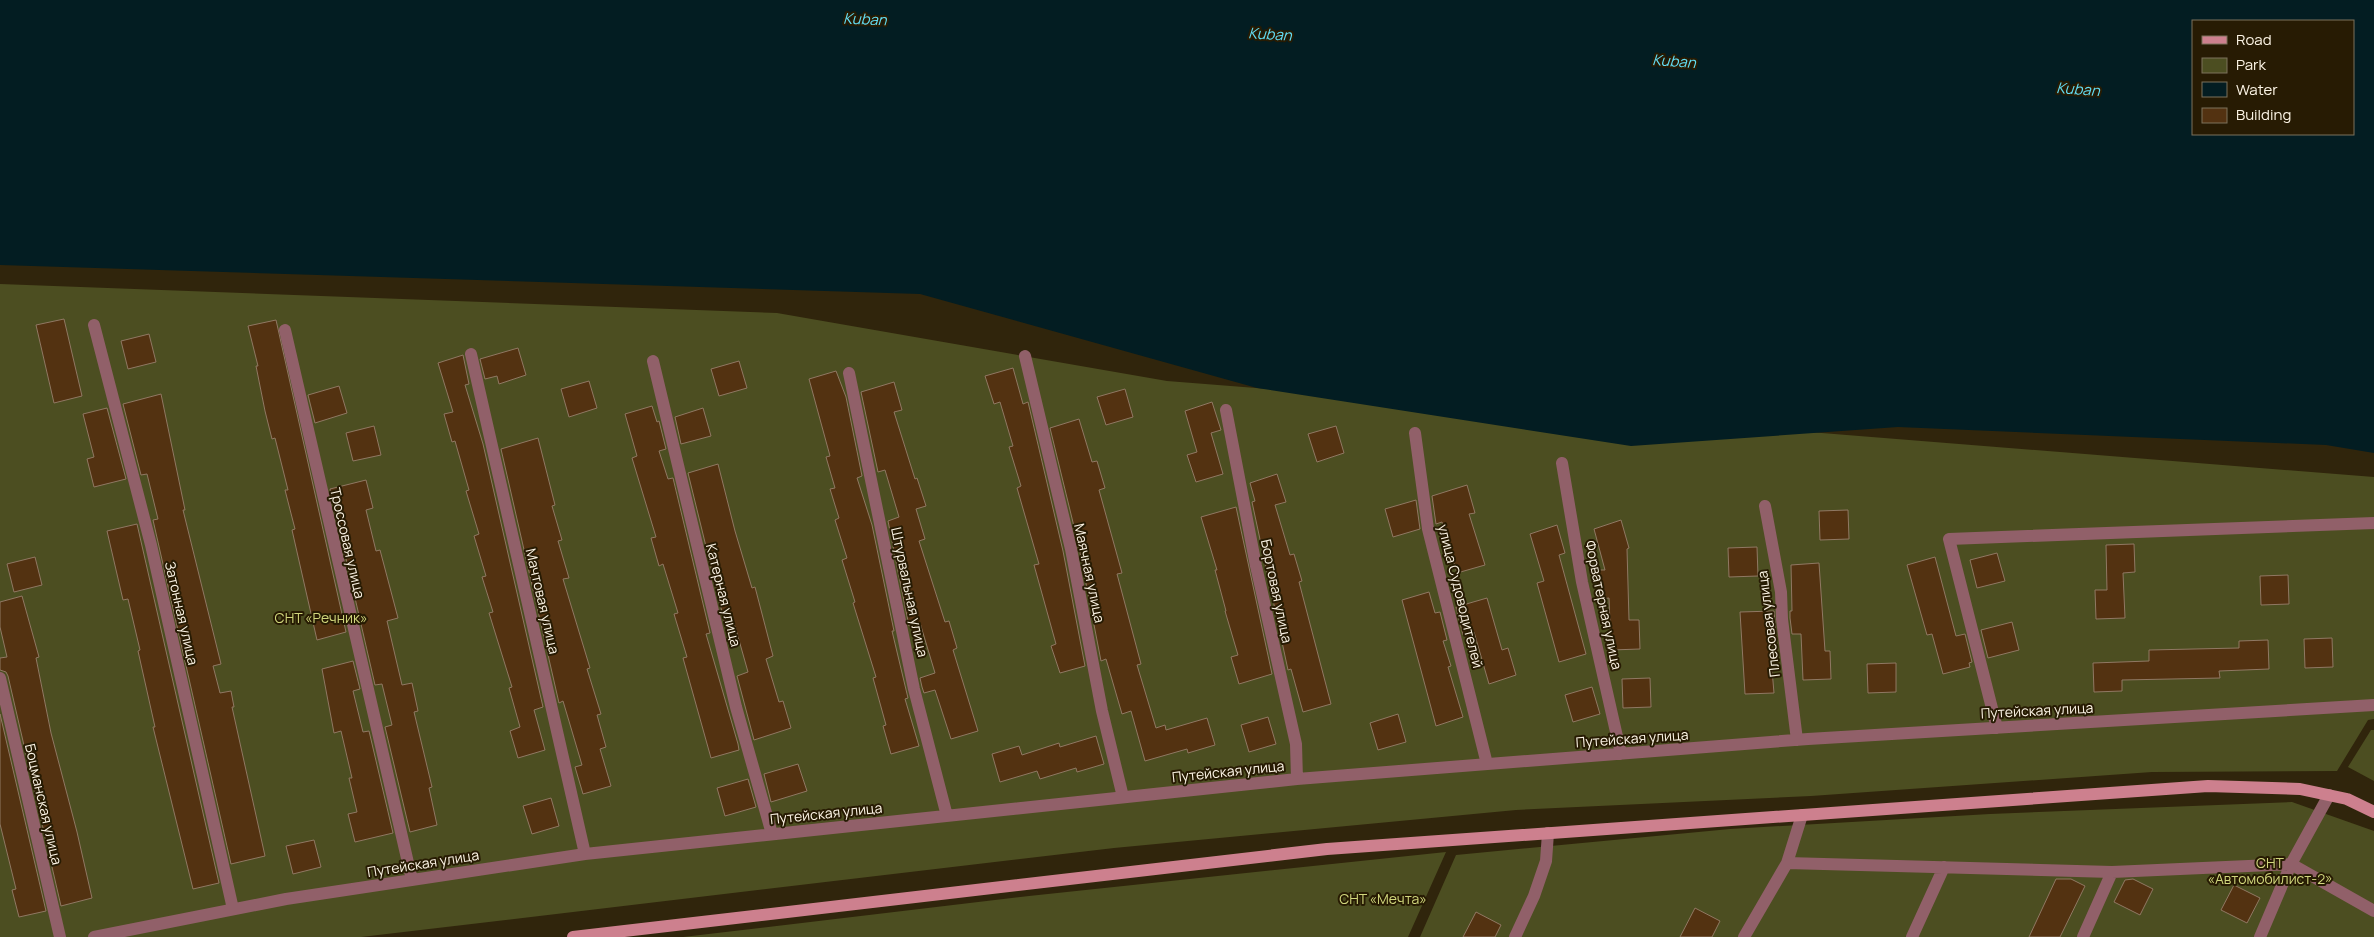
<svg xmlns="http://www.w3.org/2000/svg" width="2374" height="937" font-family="Manrope,sans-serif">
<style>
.green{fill:#4c4e21}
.water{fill:#031d22;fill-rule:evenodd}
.building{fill:#533211;stroke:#907863}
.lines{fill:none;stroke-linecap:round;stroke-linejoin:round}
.street{stroke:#916069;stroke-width:12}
.secondary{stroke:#cd808e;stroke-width:12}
.labels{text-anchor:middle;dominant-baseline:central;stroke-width:4;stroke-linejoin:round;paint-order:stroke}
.street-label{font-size:14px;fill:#fcf4e5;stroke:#271b03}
.park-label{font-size:14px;fill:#d1d77d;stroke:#271b03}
.water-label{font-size:15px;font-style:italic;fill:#63def5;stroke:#271b03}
</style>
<rect width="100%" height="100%" fill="#30250c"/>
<path class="green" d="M0 284 777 313 1167 381 2374 477V719L2368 720 2337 771 2152 772 1811 796 1516 810 1114 848 361 937H0Z
M2371 730H2374V781L2348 767Z
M2292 802 2374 831V937H1420L1456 855 1730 829 1990 814Z
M1446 852 1408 937H683L1029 896Z"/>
<path class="water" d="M0 0H2374V453L2326 445 1898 427 1631 446 1257 388 920 294 0 265ZM2193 21H2353V134H2193Z"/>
<path class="building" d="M64 319 82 396 54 403 36 325Z
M276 320 346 632 317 640 292 530 295 529 285 490H288L275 438 272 439 265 411 256 366H258L248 326Z
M149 334 156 362 128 369 121 341Z
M518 348 526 375 499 384 497 376 485 379 480 359Z
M463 355 469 384 465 385 483 444 543 707 534 710 545 750 518 758 510 731 520 727 509 688 512 687 489 613 493 612 482 577 486 576 474 536 479 534 466 491 469 490 455 441 452 442 444 414 453 412 438 363Z
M739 361 747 388 719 396 711 369Z
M1013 368 1023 404 1028 402 1063 551 1085 666 1060 673 1051 646 1056 644 1034 565 1039 564 1017 488 1021 486 1009 447 1013 446 1000 402 994 404 985 376Z
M836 371 846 397 862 476 857 478 872 525 894 631H892L908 698 905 699 919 746 891 754 883 726 886 725 873 678 876 677 853 603 855 602 842 560 847 558 835 520 839 518 830 489 835 488 826 457 830 456 809 379Z
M589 381 597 408 569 417 561 389Z
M894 382 902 410 894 412 915 479 917 478 926 506 916 509 925 539 919 541 945 622 949 621 957 648 953 650 978 731 951 739 935 690 924 693 922 687 920 678 935 673 920 623 909 626 888 521 899 517 885 470 878 472 861 392Z
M339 386 347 413 315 423 308 395Z
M1125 389 1133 417 1106 425 1097 397Z
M161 394 185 510H183L221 664 213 666 220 693 231 691 234 707H232L265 856 231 864 153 520 158 519 147 474 141 475 123 404Z
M1212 402 1221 430 1211 433 1223 474 1196 482 1187 455 1197 452 1185 411Z
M652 406 657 422 659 421 666 449 659 451 668 479 673 478 710 633 706 634 738 744 739 750 711 758 683 658 687 657 674 614 678 613 663 564 659 566 651 538 656 537 632 458 637 456 625 414Z
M107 408 126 479 94 487 87 459 94 457 83 414Z
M703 408 711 436 681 444 675 417Z
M1079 419 1092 462 1097 461 1105 488 1099 490 1122 573 1117 574 1141 664 1137 665 1156 728 1165 725 1166 730 1207 718 1215 745 1188 753 1187 749 1145 761 1131 711 1122 714 1106 659 1101 661 1079 547 1050 428Z
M374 426 381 455 353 461 346 433Z
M1336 426 1344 453 1317 462 1308 434Z
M538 438 555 505 552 506 562 540 558 541 569 578 563 579 590 668 587 669 601 714 597 715 606 747 600 749 611 786 583 794 575 767 582 765 563 701 559 703 501 449Z
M718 464 735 531 752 588 755 587 773 656 766 659 779 702 783 701 791 728 754 740 737 676 748 672 735 626 726 628 688 473Z
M1277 474 1286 502 1275 505 1290 555 1294 554 1302 581 1299 582 1331 704 1303 712 1291 669 1288 670 1252 502 1255 501 1250 483Z
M366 480 373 508 366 510 376 551 380 550 398 618 387 621 402 685 412 683 418 711 414 712 432 787 429 788 437 825 410 832 385 727 392 725 382 684 375 685 330 489Z
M1467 485 1475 513 1469 514 1485 565 1457 573 1442 522 1436 524 1432 496Z
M1416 500 1420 529 1393 537 1385 509Z
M1236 507 1272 674 1239 684 1231 657 1238 655 1225 611H1226L1215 570H1217L1201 517Z
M1848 510 1849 539 1820 540 1819 511Z
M1621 520 1629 548 1627 549 1629 620H1639L1640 649 1611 650 1609 598 1600 599 1599 570H1605L1594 529Z
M137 524 219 883 193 889 153 727H155L138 651 140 650 128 599 123 600 107 531Z
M1557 525 1565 553 1559 555 1586 654 1559 662 1537 583 1544 581 1530 534Z
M2134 544 2135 572 2123 573 2125 618 2096 619 2095 590H2107L2106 545Z
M1757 547 1758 576 1729 577 1728 548Z
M1997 553 2005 581 1977 588 1970 560Z
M35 557 42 585 14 592 7 564Z
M1935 557 1956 636 1965 634 1972 662 1969 663 1970 667 1943 674 1932 634 1927 635 1907 565Z
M1819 563 1825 651H1830L1831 679 1803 680 1801 634H1792L1790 618V611H1792L1791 565Z
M2288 575 2289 604 2261 605 2260 576Z
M1429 592 1435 613 1440 612 1447 640 1443 641 1451 666 1448 667 1463 717 1436 726 1402 600Z
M22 596 39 657 36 658 51 733 77 832 92 898 61 906 8 676 6 672 0 670V658L7 657 0 627V602Z
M1487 598 1502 650 1508 648 1516 675 1489 684 1474 632 1463 635 1456 607Z
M1774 611 1776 635H1769L1774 693 1745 694 1740 612Z
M2012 622 2019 650 1988 658 1981 630Z
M2332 638 2333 667 2305 668 2304 639Z
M2268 640 2269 669 2219 671 2220 678 2122 680V691L2094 692 2093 663 2149 661V650L2239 648V641Z
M353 661 360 689 353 691 363 732 369 731 393 833 355 842 348 814 357 812 349 778H352L341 731 334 733 322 669Z
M1896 663V692L1868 693 1867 664Z
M1650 678 1651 707 1623 708 1622 679Z
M1592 687 1600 714 1573 722 1565 695Z
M0 714 46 911 19 917 12 890 16 889 0 824Z
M1398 714 1406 742 1378 750 1370 723Z
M1268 717 1276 744 1249 752 1241 725Z
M1096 736 1104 764 1077 772 1076 768 1040 779 1037 771 1000 782 992 754 1019 746 1022 755 1059 743 1060 747Z
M798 764 807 791 771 802 764 774Z
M748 779 756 807 725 816 717 788Z
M551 798 559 826 532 834 523 806Z
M314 840 321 867 293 874 286 846Z
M2056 879H2071L2085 886 2060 937H2029Z
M2133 879 2153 889 2140 915 2114 902 2125 880Z
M2234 885 2260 898 2247 923 2221 910Z
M1695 908 1720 921 1712 937H1680Z
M1476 912 1501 925 1495 937H1463Z"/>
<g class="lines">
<path class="street" d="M94 325 151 545 233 909
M285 330 412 880
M471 354 585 854
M1025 356 1071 549 1102 711 1123 797
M653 361 736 707 772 834
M849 373 914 689 947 816
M1226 410 1256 566 1296 744 1297 779
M1415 433 1428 529 1487 764
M1562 463 1582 582 1621 754
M1765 506 1781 592 1782 619 1797 740
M0 678 60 937
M1997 728 1949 539 2374 523
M1787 863 2112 872 2291 864 2374 911
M94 937 286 899 585 854 1297 779 1808 739 2374 705
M1515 937 1534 896 1546 861 1548 833
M1744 937 1787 863 1802 815
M1912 937 1944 867
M2083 937 2112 872
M2260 937 2291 864 2329 795"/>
<path class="secondary" d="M573 937 1327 849 2208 786 2300 789 2347 799 2374 812"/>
</g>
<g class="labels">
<g class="street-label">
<text transform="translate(348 543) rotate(77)">Троссовая улица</text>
<text transform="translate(1090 573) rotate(78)">Маячная улица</text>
<text transform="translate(1277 591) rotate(78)">Бортовая улица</text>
<text transform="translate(910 592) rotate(78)">Штурвальная улица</text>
<text transform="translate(724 595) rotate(76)">Катерная улица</text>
<text transform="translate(1461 596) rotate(76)">улица Судоводителей</text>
<text transform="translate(543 601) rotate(77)">Мачтовая улица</text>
<text transform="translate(1604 605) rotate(78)">Форватерная улица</text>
<text transform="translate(182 613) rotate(77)">Затонная улица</text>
<text transform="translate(1768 624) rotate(-97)">Плесовая улица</text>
<text transform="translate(2037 710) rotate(-3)">Путейская улица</text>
<text transform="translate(1632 738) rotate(-4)">Путейская улица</text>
<text transform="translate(1228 771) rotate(-6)">Путейская улица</text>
<text transform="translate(44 804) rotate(77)">Боцманская улица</text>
<text transform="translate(826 813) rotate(-6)">Путейская улица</text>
<text transform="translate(423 863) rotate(-9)">Путейская улица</text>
</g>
<g class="park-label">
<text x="321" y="617">СНТ «Речник»</text>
<text x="2270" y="862">СНТ<tspan x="2270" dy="16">«Автомобилист-2»</tspan></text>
<text x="1383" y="898">СНТ «Мечта»</text>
</g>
<g class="water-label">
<text transform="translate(865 19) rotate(2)">Kuban</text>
<text transform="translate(1270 34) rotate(3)">Kuban</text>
<text transform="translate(1674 61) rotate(4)">Kuban</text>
<text transform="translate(2078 89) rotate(4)">Kuban</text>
</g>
</g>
<rect x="2192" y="20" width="162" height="115" fill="#271b03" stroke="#7c725d"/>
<rect x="2202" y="36" width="25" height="8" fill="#cd808e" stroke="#7c725d"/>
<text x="2236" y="45" font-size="15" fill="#fcf4e5">Road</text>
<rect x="2202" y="58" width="25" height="15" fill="#4c4e21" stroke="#7c725d"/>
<text x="2236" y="70" font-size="15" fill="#fcf4e5">Park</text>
<rect x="2202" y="82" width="25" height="15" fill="#031d22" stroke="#7c725d"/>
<text x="2236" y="95" font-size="15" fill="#fcf4e5">Water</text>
<rect x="2202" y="108" width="25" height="15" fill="#533211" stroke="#7c725d"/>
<text x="2236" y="120" font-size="15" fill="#fcf4e5">Building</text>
</svg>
